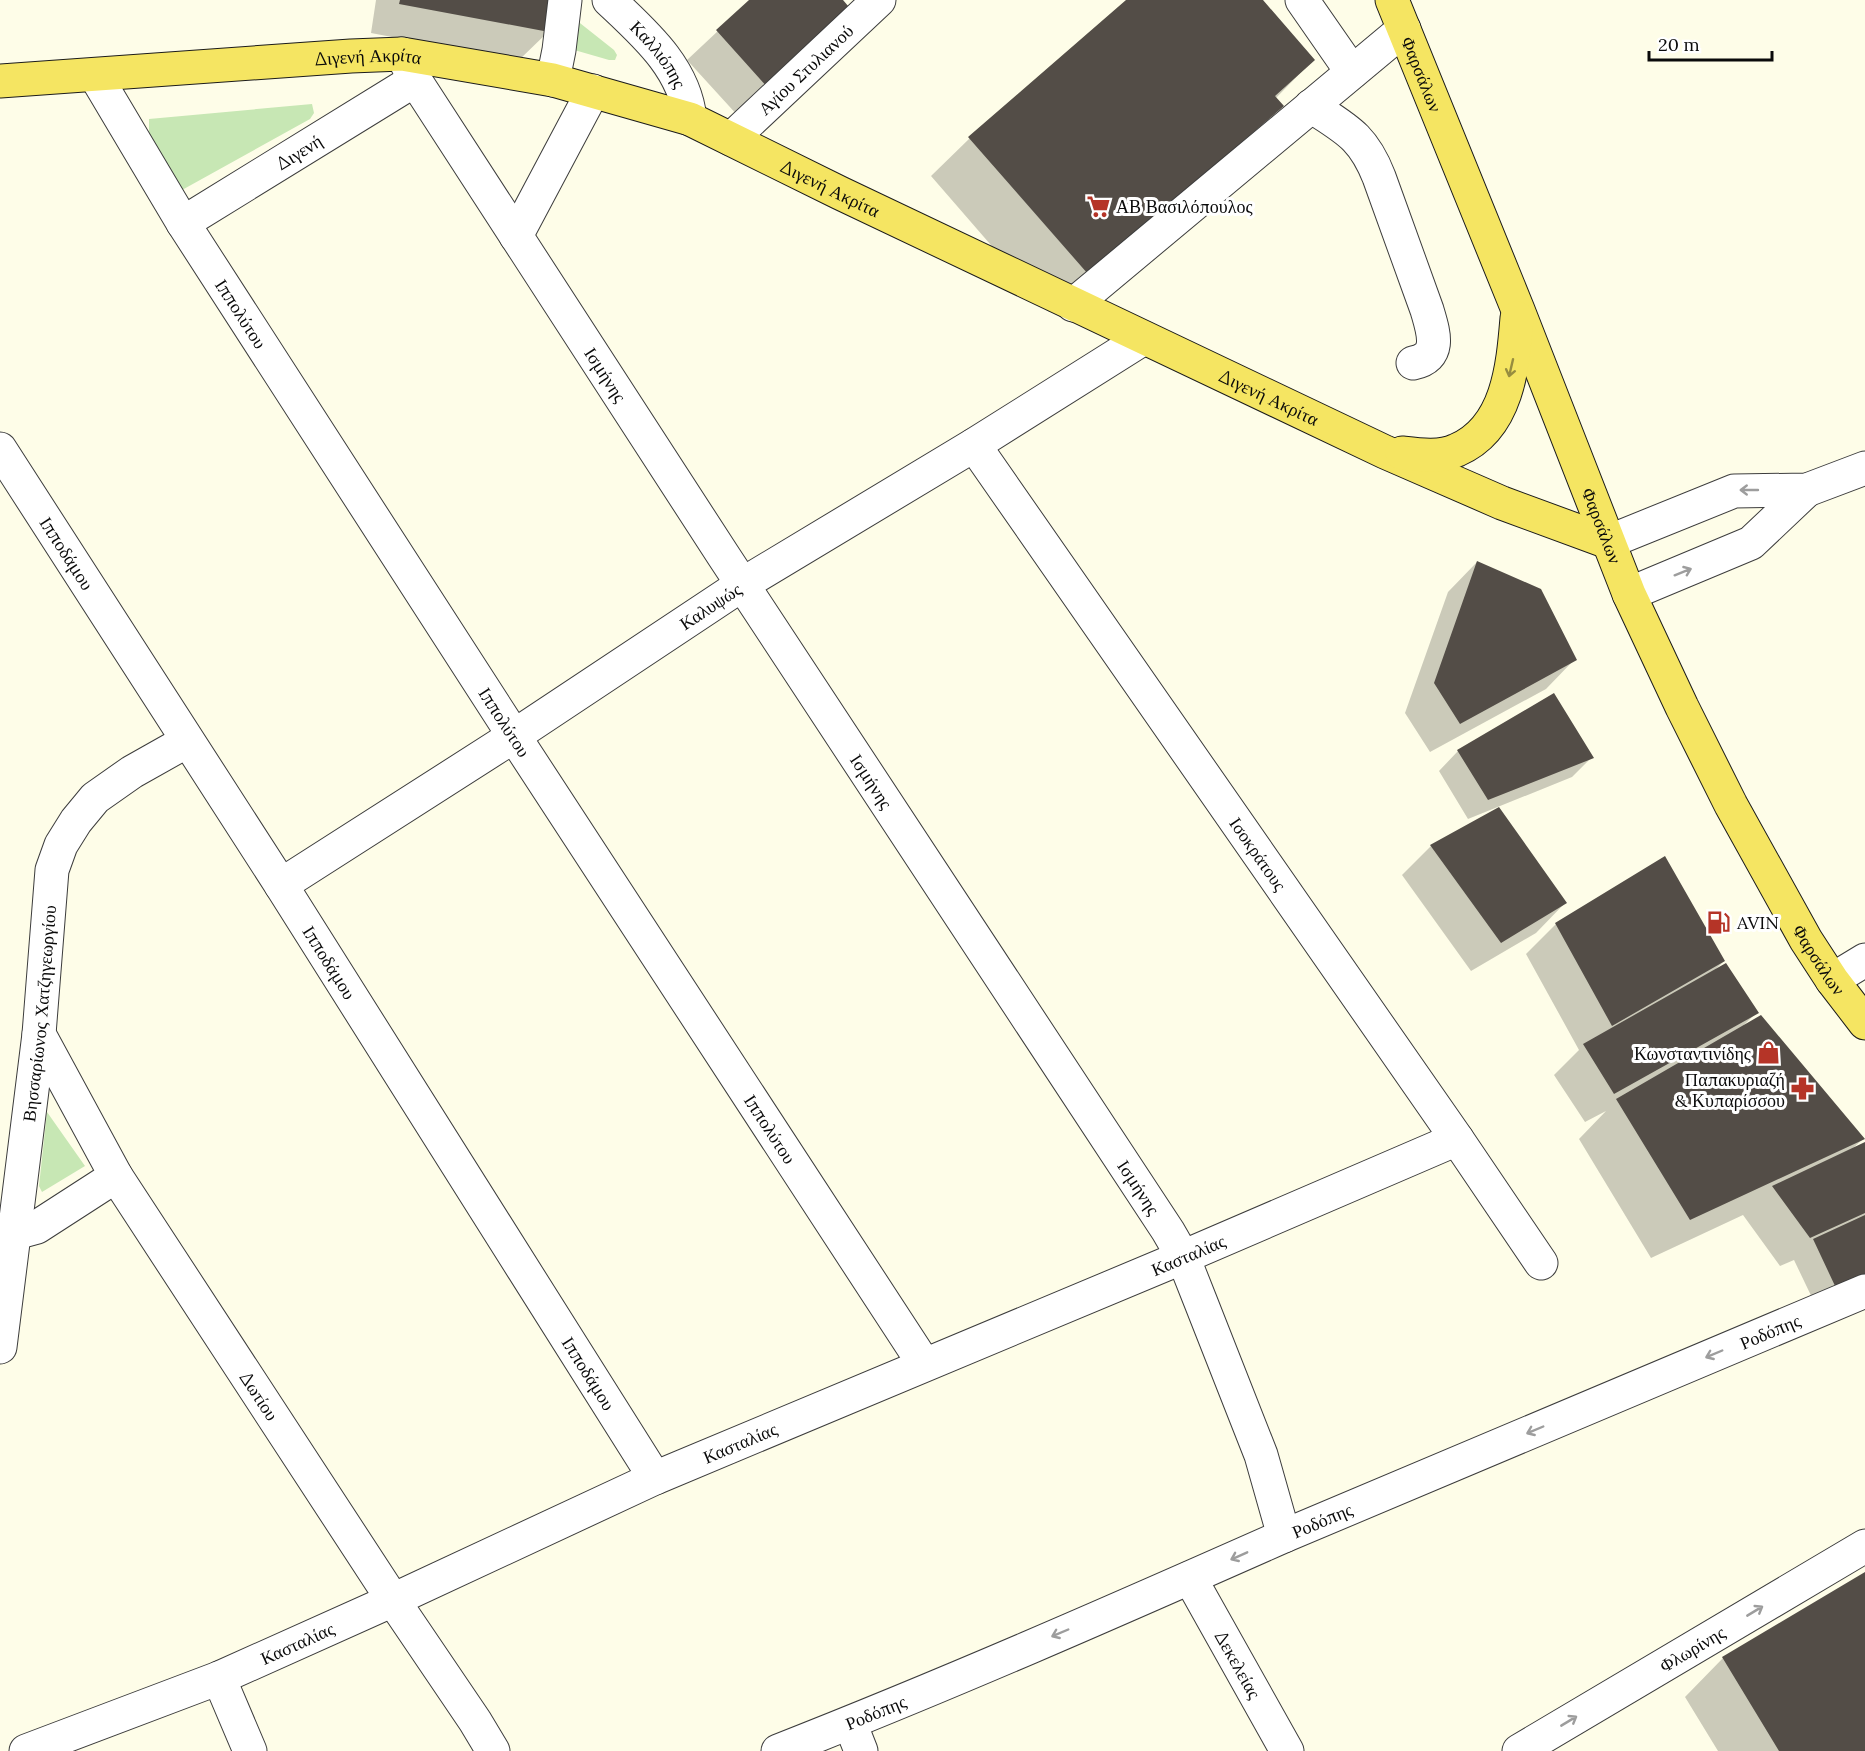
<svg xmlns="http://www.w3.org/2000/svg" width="1865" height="1751" font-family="Lora,serif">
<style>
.green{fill:#c7e7b4}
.shadow{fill:#0003}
.building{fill:#534d47}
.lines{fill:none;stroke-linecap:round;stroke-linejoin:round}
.minor-casing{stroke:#3d3d3d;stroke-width:35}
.major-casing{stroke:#1b1b1b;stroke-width:35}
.minor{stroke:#fff;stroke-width:33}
.major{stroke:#f5e562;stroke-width:33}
.oneway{stroke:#978d3f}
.oneway2{stroke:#9d9d9d}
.labels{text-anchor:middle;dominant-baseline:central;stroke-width:6;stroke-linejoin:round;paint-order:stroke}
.street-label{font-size:18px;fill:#0a0a0a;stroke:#fff}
.poi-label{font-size:18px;fill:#0a0a0a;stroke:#fff;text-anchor:start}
</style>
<rect width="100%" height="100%" fill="#fefde8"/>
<path class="green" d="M566 12 614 50 617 55 615 60H609L557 45Z
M312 104 314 113 310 119 182 190 149 139V119Z
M47 1112 85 1166 42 1192 39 1186Z"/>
<path class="shadow" d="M376 0H554L548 32 518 61 371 33Z
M751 0H840L739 117 687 60Z
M1129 0H1261L1313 60 1275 99 1282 106 1243 144 1049 312 931 176 970 138Z
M1477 562 1575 659 1546 689 1430 752 1405 713 1448 592Z
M1458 751 1592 757 1572 777 1468 819 1439 771Z
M1431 846 1565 903 1536 933 1471 971 1402 875Z
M1664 858 1724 961 1714 971 1757 1012 1744 1025 1863 1139 1852 1149 1865 1144V1285L1816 1306 1794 1260 1780 1266 1743 1215 1651 1258 1579 1139 1606 1111 1585 1122 1554 1075 1579 1050 1526 954 1556 924Z
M1865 1574V1751H1718L1685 1697 1723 1658Z"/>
<path class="building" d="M400 0H555L549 32 399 4Z
M749 0H843L854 13 769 89 716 30Z
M1126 0H1263L1315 60 1275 96 1284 106 1088 274 968 137Z
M1477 561 1541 589 1577 660 1460 724 1434 683Z
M1554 693 1594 758 1488 800 1457 750Z
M1499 807 1567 903 1501 943 1430 845Z
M1665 856 1725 961 1612 1026 1555 923Z
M1726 963 1759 1013 1614 1094 1583 1044Z
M1761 1015 1865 1139 1690 1220 1616 1099Z
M1865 1142V1213L1810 1238 1772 1186Z
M1865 1215V1275L1836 1288 1813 1239Z
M1865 1572V1751H1779L1722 1657Z"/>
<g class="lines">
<defs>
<g id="minor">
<path id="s1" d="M609 0C644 33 685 68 690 119"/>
<path d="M1302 0 1352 72"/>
<path id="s2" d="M402 54 415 80 723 555 1168 1231 1183 1257 1200 1300 1261 1455 1284 1536"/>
<path id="s3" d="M95 75 183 223 514 736 924 1364"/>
<path d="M553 80 559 50 565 0"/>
<path d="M1311 106C1346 129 1363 136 1379 177L1427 310C1433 331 1443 357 1413 363"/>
<path id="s4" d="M731 139 879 0"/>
<path id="s5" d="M183 223 415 80"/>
<path d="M516 236 593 91"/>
<path d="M1073 305 1404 29"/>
<path id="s6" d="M974 445 1457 1139 1541 1263"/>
<path id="s7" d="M0 449 281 885 655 1478"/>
<path d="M1608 542 1734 491 1807 490 1865 468"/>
<path d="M1629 594 1751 543 1807 490"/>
<path id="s8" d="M281 885 514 736 743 584 974 445 1144 338"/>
<path d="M1832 980 1865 960"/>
<path id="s9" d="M39 1034 116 1176 393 1600 475 1721 493 1751"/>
<path d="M0 1231 15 1233 37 1227 116 1176"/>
<path id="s10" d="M0 1347 39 1034 52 870 61 845 76 821 95 798 132 772 187 741"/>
<path id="s11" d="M1190 1578 1287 1751"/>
<path d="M219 1678 250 1751"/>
<path d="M850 1723 861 1751"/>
<path id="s12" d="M26 1751 219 1678 393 1600 655 1478 1183 1257 1457 1139"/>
<path id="s13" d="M778 1751C949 1684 1117 1610 1284 1536L1865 1291"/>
<path id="s14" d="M1519 1751 1865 1546"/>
</g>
<g id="major">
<path id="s15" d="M1392 0 1518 310 1629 594 1682 707 1731 805 1806 940 1832 980 1865 1023"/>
<path id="s16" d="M0 81 351 56 402 54 553 80 690 119 840 193 1385 452 1502 503 1608 542"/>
<path d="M1402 453C1419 455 1441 458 1457 450 1508 428 1513 366 1517 318"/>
</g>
</defs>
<use href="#minor" class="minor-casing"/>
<use href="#major" class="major-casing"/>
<use href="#minor" class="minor"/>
<use href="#major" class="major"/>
</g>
<defs><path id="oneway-shaft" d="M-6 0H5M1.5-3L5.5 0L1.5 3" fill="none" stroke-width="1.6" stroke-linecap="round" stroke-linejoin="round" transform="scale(1.5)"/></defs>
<use class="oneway" href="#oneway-shaft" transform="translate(1511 368) rotate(103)"/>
<g class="oneway2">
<use href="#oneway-shaft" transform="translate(1749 490) rotate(180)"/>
<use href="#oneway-shaft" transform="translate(1683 572) rotate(-22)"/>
<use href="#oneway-shaft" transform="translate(1714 1354) rotate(157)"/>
<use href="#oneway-shaft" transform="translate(1535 1430) rotate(157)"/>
<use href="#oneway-shaft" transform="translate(1239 1556) rotate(156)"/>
<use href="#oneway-shaft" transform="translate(1755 1611) rotate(-31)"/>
<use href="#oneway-shaft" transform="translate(1060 1633) rotate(157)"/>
<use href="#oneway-shaft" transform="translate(1569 1721) rotate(-31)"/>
</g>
<defs>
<symbol id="supermarket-bare" viewBox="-9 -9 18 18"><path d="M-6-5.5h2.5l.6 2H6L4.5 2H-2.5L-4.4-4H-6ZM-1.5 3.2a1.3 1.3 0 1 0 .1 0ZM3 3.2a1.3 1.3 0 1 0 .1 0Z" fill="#b53427" stroke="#fff" stroke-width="2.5" paint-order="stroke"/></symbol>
<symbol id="fuel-bare" viewBox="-9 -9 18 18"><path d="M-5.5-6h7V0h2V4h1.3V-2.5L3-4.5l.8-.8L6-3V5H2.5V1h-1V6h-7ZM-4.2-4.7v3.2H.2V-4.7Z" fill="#b53427" stroke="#fff" stroke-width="2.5" paint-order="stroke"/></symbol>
<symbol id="shop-bare" viewBox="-9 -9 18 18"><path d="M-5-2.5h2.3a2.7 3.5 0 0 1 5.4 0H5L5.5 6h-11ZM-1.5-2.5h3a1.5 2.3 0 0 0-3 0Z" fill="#b53427" stroke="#fff" stroke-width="2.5" paint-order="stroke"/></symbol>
<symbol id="pharmacy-bare" viewBox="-9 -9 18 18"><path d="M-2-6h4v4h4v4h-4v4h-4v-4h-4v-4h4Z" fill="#b53427" stroke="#fff" stroke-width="2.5" paint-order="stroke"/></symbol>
</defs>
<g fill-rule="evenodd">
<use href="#supermarket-bare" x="1082" y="190" width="33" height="33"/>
<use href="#fuel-bare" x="1702" y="906" width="33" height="33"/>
<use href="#shop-bare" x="1752" y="1036" width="33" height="33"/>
<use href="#pharmacy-bare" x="1786" y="1072" width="33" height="33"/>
</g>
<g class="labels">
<g class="street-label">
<text stroke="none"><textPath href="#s1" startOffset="74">Καλλιόπης</textPath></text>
<text stroke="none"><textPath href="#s16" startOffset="369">Διγενή Ακρίτα</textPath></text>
<text stroke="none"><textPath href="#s4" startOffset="102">Αγίου Στυλιανού</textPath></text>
<text stroke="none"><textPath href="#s15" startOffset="80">Φαρσάλων</textPath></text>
<text stroke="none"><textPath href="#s5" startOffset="136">Διγενή</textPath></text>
<text stroke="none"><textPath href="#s16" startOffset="855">Διγενή Ακρίτα</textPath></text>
<text stroke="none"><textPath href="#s3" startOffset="280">Ιππολύτου</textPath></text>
<text stroke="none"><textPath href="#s2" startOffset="380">Ισμήνης</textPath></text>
<text stroke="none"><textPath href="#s16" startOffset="1341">Διγενή Ακρίτα</textPath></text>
<text stroke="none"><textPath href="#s15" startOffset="566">Φαρσάλων</textPath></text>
<text stroke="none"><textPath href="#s7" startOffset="124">Ιπποδάμου</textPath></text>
<text stroke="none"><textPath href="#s8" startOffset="512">Καλυψώς</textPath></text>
<text stroke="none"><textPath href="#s3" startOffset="766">Ιππολύτου</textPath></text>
<text stroke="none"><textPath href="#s2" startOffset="866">Ισμήνης</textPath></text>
<text stroke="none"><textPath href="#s6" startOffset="498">Ισοκράτους</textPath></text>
<text stroke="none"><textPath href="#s15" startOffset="1052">Φαρσάλων</textPath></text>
<text stroke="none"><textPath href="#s7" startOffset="610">Ιπποδάμου</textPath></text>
<text stroke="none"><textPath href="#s10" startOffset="336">Βησσαρίωνος Χατζηγεωργίου</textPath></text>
<text stroke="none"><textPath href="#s3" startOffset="1252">Ιππολύτου</textPath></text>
<text stroke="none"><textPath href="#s2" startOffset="1352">Ισμήνης</textPath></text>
<text stroke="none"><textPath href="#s12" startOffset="1264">Κασταλίας</textPath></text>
<text stroke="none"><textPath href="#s13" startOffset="1077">Ροδόπης</textPath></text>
<text stroke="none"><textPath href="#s7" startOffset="1096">Ιπποδάμου</textPath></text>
<text stroke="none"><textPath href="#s9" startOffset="424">Δωτίου</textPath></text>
<text stroke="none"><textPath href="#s12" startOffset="778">Κασταλίας</textPath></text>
<text stroke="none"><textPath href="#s13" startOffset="591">Ροδόπης</textPath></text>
<text stroke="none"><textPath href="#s12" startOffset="292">Κασταλίας</textPath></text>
<text stroke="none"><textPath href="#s14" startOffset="201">Φλωρίνης</textPath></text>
<text stroke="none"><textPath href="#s11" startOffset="99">Δεκελείας</textPath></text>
<text stroke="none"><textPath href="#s13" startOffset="105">Ροδόπης</textPath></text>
</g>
<g class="poi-label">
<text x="1116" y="206">ΑΒ Βασιλόπουλος</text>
<text x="1737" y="922">AVIN</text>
<text x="1751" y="1053" text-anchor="end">Κωνσταντινίδης</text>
<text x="1785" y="1079" text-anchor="end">Παπακυριαζή<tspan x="1785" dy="21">&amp; Κυπαρίσσου</tspan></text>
</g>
</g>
<path d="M1649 51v9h123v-9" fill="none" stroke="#0a0a0a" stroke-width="3"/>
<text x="1658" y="51" font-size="18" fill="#0a0a0a" stroke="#ffffff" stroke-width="4.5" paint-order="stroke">20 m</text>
</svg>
